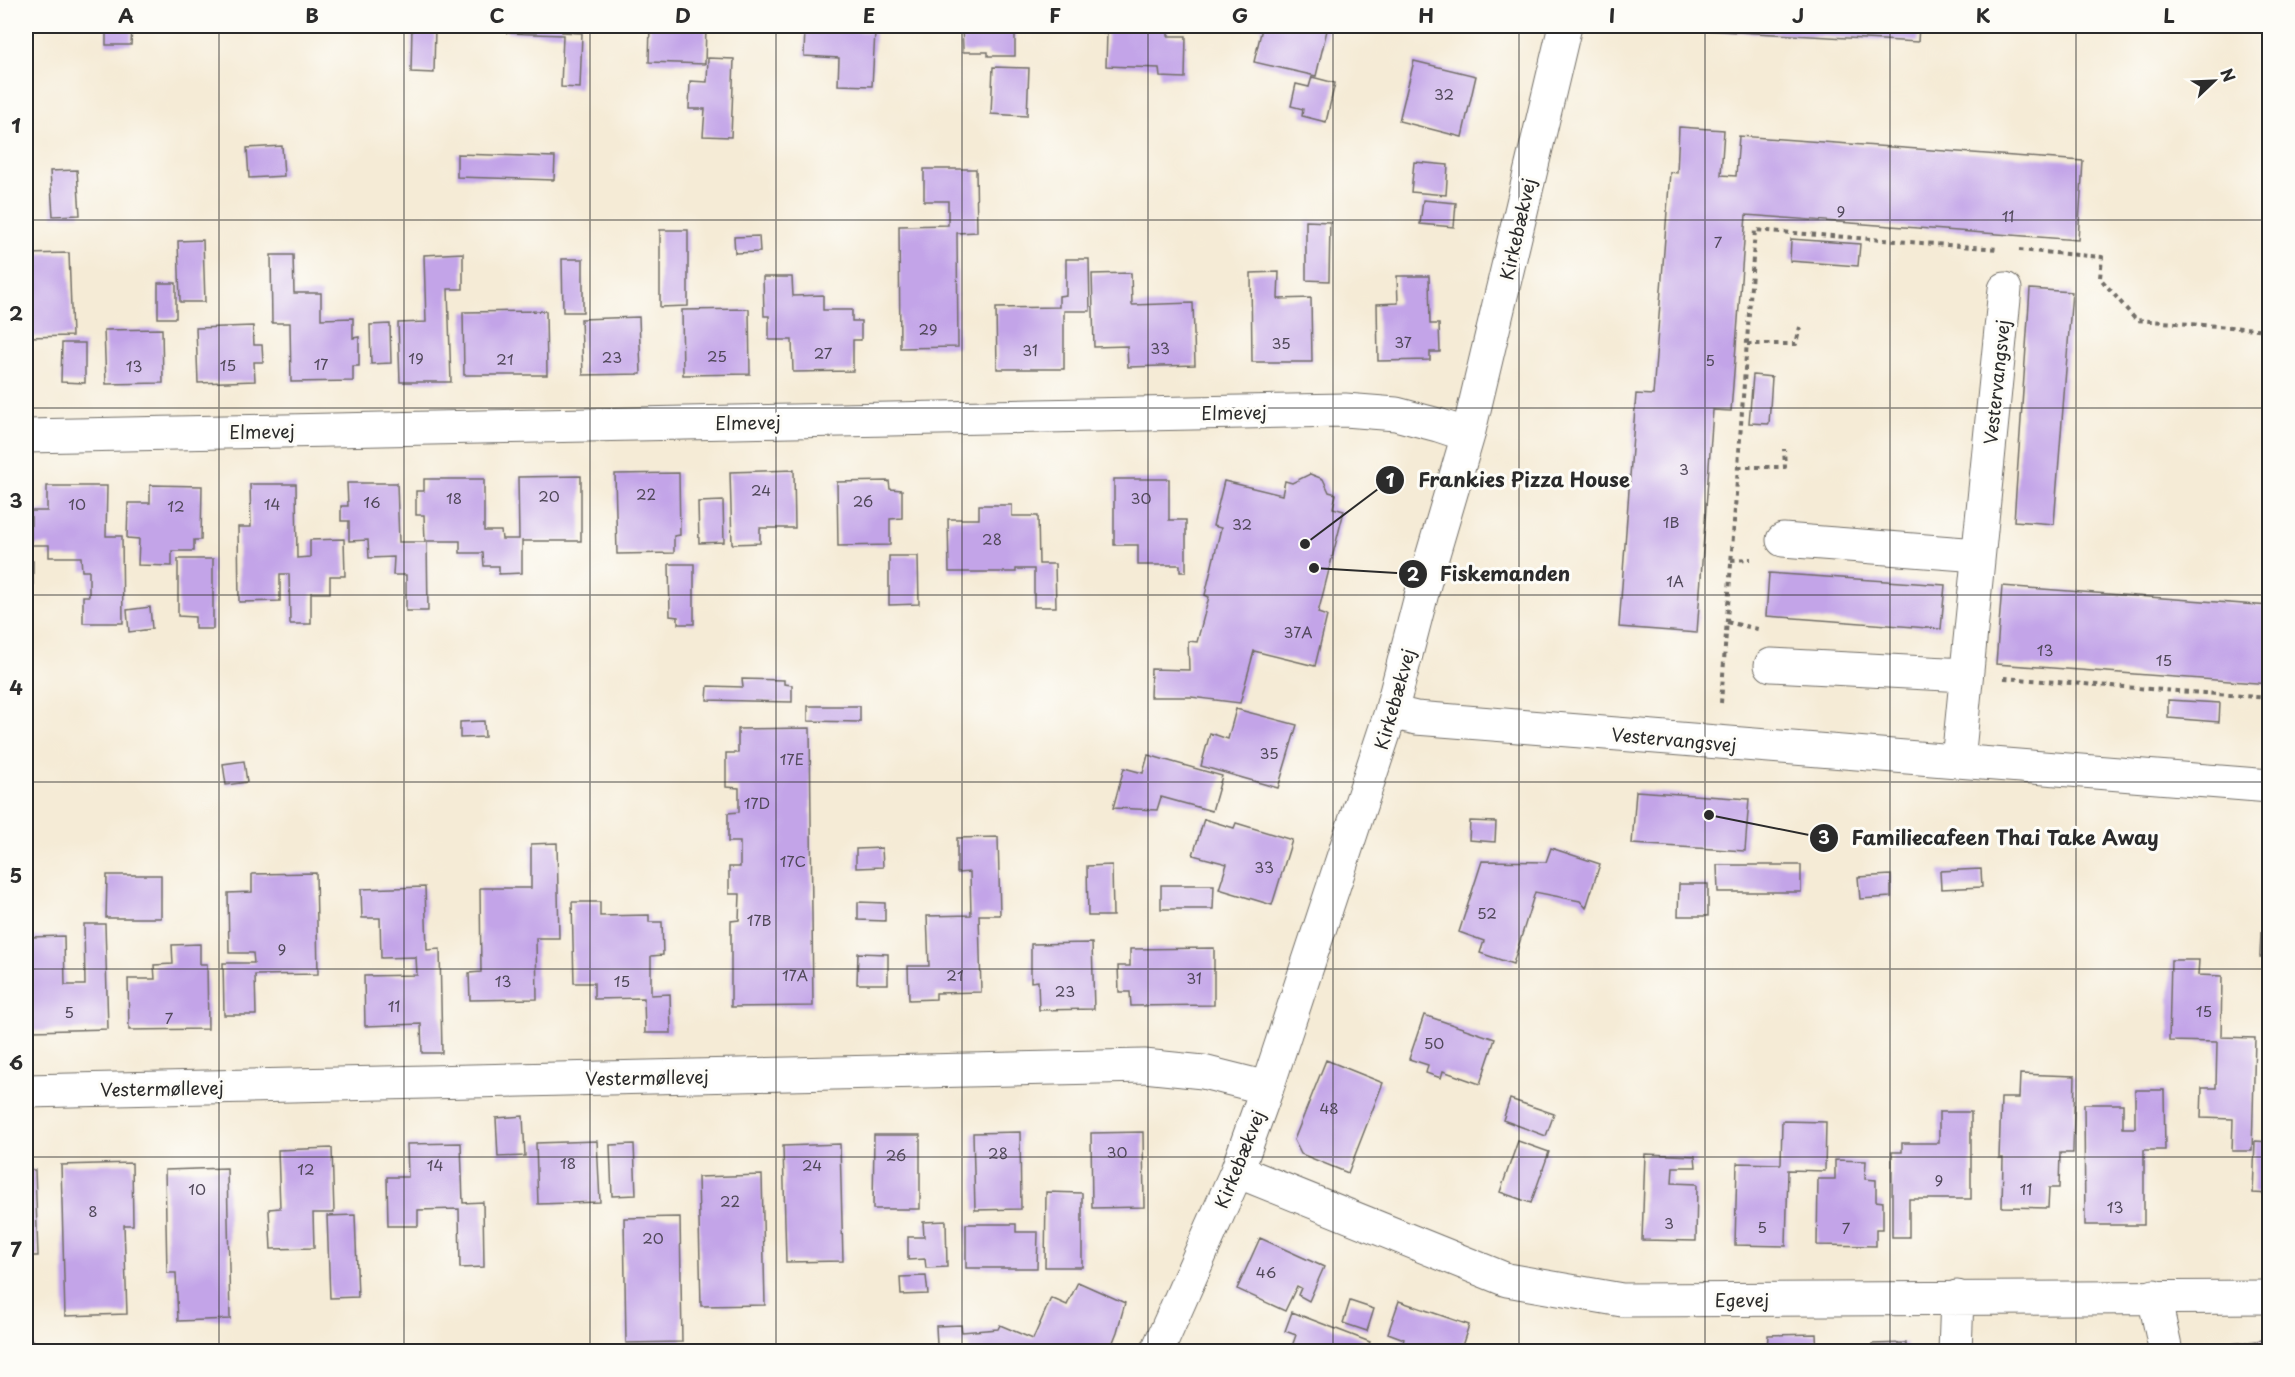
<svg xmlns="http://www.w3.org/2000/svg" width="2295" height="1377" font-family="'Playpen Sans',sans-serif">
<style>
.building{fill:#c3a4e8}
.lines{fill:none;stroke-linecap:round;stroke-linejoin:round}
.minor-casing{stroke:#726e67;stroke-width:35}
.path{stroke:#726e67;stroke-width:4;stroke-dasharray:4.5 4.5;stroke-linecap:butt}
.minor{stroke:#fff;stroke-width:33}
.grid{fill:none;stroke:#2b2b2b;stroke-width:1.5;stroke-opacity:0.55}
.labels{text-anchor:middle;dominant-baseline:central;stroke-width:6;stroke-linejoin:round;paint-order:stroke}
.number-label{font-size:15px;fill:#51495a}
.street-label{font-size:18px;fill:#2b2b2b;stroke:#fdfcf7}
.leader{fill:none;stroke:#2b2b2b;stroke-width:2}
.callout-dot{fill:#2b2b2b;stroke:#fdfcf7;stroke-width:2}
.mark-label{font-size:18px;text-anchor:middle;font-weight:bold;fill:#fff}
.callout-label{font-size:20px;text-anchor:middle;font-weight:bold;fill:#2b2b2b;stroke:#fdfcf7;stroke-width:6;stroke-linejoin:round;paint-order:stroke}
.neatline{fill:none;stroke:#2b2b2b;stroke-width:2}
.grid-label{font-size:20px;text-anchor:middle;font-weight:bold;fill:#2b2b2b}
</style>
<rect width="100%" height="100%" fill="#fdfcf7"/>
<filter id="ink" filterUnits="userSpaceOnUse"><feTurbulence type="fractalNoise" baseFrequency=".0167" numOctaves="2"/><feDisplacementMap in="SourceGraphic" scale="12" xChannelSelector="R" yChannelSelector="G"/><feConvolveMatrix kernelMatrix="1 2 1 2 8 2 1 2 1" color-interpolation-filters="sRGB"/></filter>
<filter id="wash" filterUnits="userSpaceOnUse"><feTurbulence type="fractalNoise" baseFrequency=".008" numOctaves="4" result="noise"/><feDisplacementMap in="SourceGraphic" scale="24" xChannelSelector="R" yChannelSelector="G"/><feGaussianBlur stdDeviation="1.35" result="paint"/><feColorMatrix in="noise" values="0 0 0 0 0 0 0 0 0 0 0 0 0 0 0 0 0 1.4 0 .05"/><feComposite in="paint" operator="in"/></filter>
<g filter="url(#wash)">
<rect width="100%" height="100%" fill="#f5ebd6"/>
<g id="blocks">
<path class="building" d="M106 26H132L131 45H106Z
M412 26H435L434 73 411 72Z
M507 26H562V32L582 33 580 88 561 87 563 35 507 33Z
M650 26H706L705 64 649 62Z
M805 26H855V31L875 32 872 86 838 85 839 58 804 56Z
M962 26H1015V56H988V52H963Z
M1100 26H1168V36H1186L1185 78 1160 77 1159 68 1106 66 1107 33H1100Z
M1254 26H1328L1316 76 1254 62 1262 28Z
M1684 26H1919L1918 42 1684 29Z
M708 58 734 59 731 137 703 136 705 109H689L690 81 707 82Z
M1414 61 1476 76 1462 137 1399 121Z
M993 67 1029 68 1027 116 991 114Z
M1312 77 1335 83 1326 122 1302 116 1303 109 1291 106 1296 84 1309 87Z
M1679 127 1724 130 1721 175 1736 176 1739 136 2083 161 2078 240 1746 215 1731 411 1713 410 1697 633 1619 627 1636 394 1653 395 1670 172 1677 173Z
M282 146 284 176 249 178 247 148Z
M457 154 555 157 554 180 457 177Z
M1414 162 1448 165 1446 195 1411 192Z
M924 169H976L977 232 957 233 958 347 900 348 899 226 948 225V201H924Z
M77 170 80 215 53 216 50 171Z
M1423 200 1456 203 1454 227 1420 224Z
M1306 221 1330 222 1329 281 1306 280Z
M660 230H688V306L660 307Z
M759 236 760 252 735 253 734 237Z
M1791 239 1860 244 1858 266 1790 261Z
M203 240 205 302H180L178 241Z
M69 253 72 336 26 337V254Z
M463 253V289H448L451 382H400L398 323 426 322 424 255Z
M271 255H293L294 293H321V319L353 318V338L359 337V366H353V381L291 382 290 323H272Z
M562 259H583V312H563Z
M1066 259H1089L1090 311H1064V369H997L996 308 1059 307V296L1066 295Z
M1279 272 1278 299 1311 298 1312 362H1252L1251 273Z
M1131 273 1132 305 1193 303 1195 365 1128 367 1127 346 1094 347 1092 274Z
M1397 276H1429L1430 324H1439L1440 352H1430V360L1378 361 1377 304 1398 303Z
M763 277H792L793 296 823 295V310H852V321H861V340H853V371L793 372 792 340H769V316H764Z
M158 283H176V318H158Z
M2030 289 2072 292 2054 524 2014 521Z
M749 309 750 374 683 375 682 310Z
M546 311 547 375H464L463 312Z
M639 317 641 374 583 375 581 319Z
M390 324 391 363 371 364 370 325Z
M253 326 254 345H262L263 362H254L255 381 198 383 196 328Z
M162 329 163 383 106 384 104 330Z
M62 343H85V383L61 382Z
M1753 375 1772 377 1769 424 1749 423Z
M794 470 795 528H760V543L732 544 730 472Z
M679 473 680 535 674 536V553L617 554 615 474Z
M1310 474 1323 479 1329 492 1336 494 1333 508 1344 511 1318 613 1327 616 1315 666 1254 651 1240 703 1191 697H1150L1151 669 1189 670 1188 641 1197 642 1209 597 1205 595 1221 528 1213 526 1224 481 1282 495 1285 481 1292 483Z
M581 476V541H522V573L499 574V566H484L483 553H460V541H427L428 611H406V575H393L394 557 369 558 368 540 349 541V521H341V506H348L347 483H397L399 542H425L424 515H416V491H424V479H484V531H501L502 539H519L518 477Z
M1114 479H1169V520H1186V572H1180V565H1138V545H1114Z
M889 481 890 489 902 490V518L890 519V545L838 546 837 482Z
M250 484H296L297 558 310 557V540L344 539 345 576H330V593H311V624H290L289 574H280V601L239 602 238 527H251Z
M150 485 202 486 201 540H194V551H172V566L138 565 139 539 127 538 128 503H150Z
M47 486H107L106 536H122L123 623H83V596H89V571H82L81 557H49V545H31V511H47Z
M723 501 724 542 699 543 698 502Z
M979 505H1012V516H1038L1039 564H1055L1056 607H1034V569H1016V572H949L948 519H979Z
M889 556H918L919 604 889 605Z
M178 559H213V629H195V617L178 616Z
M26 561H33V588H26Z
M669 564H694V624H678V617L670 616Z
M1769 573 1945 585 1941 629 1766 616Z
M2002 586 2270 606V684L1996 664Z
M150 607 152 629 129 632 127 610Z
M742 679 784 680V684L792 685V702L707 700 708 686 743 687Z
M2168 700 2220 703 2219 722 2168 718Z
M808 706H860V722L808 721Z
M1236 709 1297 725 1278 788 1201 766 1210 733 1228 739Z
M484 721 485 737 460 738V722Z
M810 728 813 1006 731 1007V921L739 920 740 894H729V867H740V842H728V813L739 812V788L726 787V753H738V729Z
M1148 755 1222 776 1212 811 1161 797 1157 810 1113 808 1124 768 1143 773Z
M244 761 247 782 226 785 223 764Z
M1636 791 1749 799 1745 851 1632 844Z
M1204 819 1234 828 1236 823 1292 840 1272 905 1219 889 1227 864 1193 855Z
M1470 821 1496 822 1495 842 1469 840Z
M998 837 1000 915H979L981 992 936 993V999L909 1000 908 966H929L927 916 971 915 970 872 957 873V838Z
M557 843 559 938H536L537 999 470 1000 469 973 481 972 480 888H531V844Z
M882 848 883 867 856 868V849Z
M1551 848 1600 864 1586 908 1580 901 1535 892 1513 964 1480 953 1484 941 1459 932 1482 861 1546 862Z
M1112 865 1113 916H1088L1087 866Z
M1717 865H1801V892H1718Z
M1981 869 1982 887 1941 889 1940 871Z
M316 873 318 974 255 975 256 1015H224L223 963H254L253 953H229L228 893 252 892V874Z
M107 875H161V918H106Z
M1891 875V897L1860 899 1858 877Z
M1679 884H1708V916H1678Z
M1161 885H1214L1213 909H1161Z
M425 887 427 950 440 949 442 1053H422L421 1024 365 1026 364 976 417 975 416 957 381 958 380 918H362L361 889Z
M572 902H600V916L649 915V922H662L663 955 651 956V995L670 994 671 1033H645L644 998 594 999V983H574Z
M858 902 885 903V921L858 920Z
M84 924H105L108 1029 33 1031 30 937 64 936 65 985H85Z
M2261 932H2270V957H2260Z
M1092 943 1094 1009 1039 1010 1038 981 1031 982V944Z
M200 944V964H207L208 1029 129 1030 128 979H155L154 965 173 964 172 945Z
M1214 948V1005L1131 1006 1130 992H1119L1118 966H1130V949Z
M858 953 888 954V984H857Z
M2171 960H2199L2198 975 2222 976 2221 1037 2255 1038 2252 1151H2232L2233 1119 2201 1118 2202 1088H2216L2217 1042 2169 1041Z
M1424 1015 1495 1039 1480 1084 1443 1071 1441 1078 1426 1073 1428 1065 1409 1059Z
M1326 1060 1383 1083 1348 1173 1301 1154 1294 1140Z
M2020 1074 2075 1076 2073 1153H2060L2059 1188H2049L2048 1208 2002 1207 2003 1158H1999L2001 1098H2019Z
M2135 1090H2164L2165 1150H2144V1225H2085L2084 1104H2123V1128H2135Z
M1510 1099 1554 1114 1546 1136 1503 1120Z
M1939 1112H1971V1199H1909V1237H1892V1152H1902V1143H1939Z
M523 1116 525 1156 498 1157 496 1118Z
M1782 1121 1826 1122 1825 1171 1788 1170 1786 1246 1735 1245 1737 1163 1781 1164Z
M1020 1132 1021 1209 975 1210 973 1133Z
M1143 1132 1144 1207 1092 1208 1091 1133Z
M874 1135H920V1209H873Z
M597 1141 600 1202 538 1204 536 1143Z
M1518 1141 1549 1152 1531 1203 1500 1192Z
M2255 1141 2270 1142V1194L2253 1193Z
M461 1143 463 1203 483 1202 484 1267 460 1268 459 1209 418 1210V1226H388L387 1177H408L407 1144Z
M634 1144 636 1195 612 1196 610 1145Z
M840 1144 843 1261 786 1262 783 1146Z
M332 1148 334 1213H313L314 1248 271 1249 269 1209 280 1208 278 1150Z
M1645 1154 1695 1156 1696 1167H1673L1672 1183 1697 1184 1696 1241 1642 1240Z
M1835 1160 1866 1161 1865 1179 1876 1180V1201L1883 1202V1229H1876V1246L1817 1245 1818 1179H1835Z
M132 1163 133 1225H124L127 1314 65 1316 61 1165Z
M227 1168 230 1319 178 1321 176 1273H167L165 1170Z
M26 1170H35L38 1256H26Z
M762 1175 765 1305 701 1306 698 1177Z
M1046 1192 1082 1193V1267H1045Z
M355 1215 358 1297 330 1298 327 1216Z
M680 1217 682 1342 626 1343 624 1218Z
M946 1221 947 1267 926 1268 925 1259 908 1260V1237H924L923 1222Z
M966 1224H1016V1232H1038L1037 1268H966Z
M1260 1238 1324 1267 1309 1301 1298 1295 1301 1288 1297 1286 1285 1311 1237 1289Z
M926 1276 928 1294 901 1295 900 1277Z
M1078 1282 1125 1303 1117 1332 1109 1352H969V1344L937 1345 936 1326 961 1325 962 1332 998 1329 1000 1325 1033 1339 1051 1298 1067 1305Z
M1350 1301 1374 1309 1367 1331 1343 1323Z
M1399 1301 1469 1325 1460 1352H1400L1404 1339 1388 1333Z
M1292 1312 1370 1342 1366 1352H1290L1296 1335 1285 1331Z
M1816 1334 1817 1352H1767L1768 1335Z
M2270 1339V1352H2223L2222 1345Z
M26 1340H33V1352H26Z
M1906 1343V1352H1872V1344Z"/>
</g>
</g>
<g filter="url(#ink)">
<use href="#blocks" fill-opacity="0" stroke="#726e67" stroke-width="1.5"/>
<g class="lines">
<defs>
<path id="minor" d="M26 436 1345 410 1396 414 1438 425 1468 435
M1783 540 1978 555
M1771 665 1966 675
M1391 712 1416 718 2270 786
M1958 761 2005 289
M26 1091 1144 1066 1203 1072 1267 1088
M1237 1171 1507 1280 1622 1300 2270 1297
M2154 1296 2166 1352
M1157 1352 1237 1171 1267 1088 1391 712 1425 581 1468 435 1565 26
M1955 1352 1957 1297"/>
</defs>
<use href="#minor" class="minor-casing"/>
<path class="path" d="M2019 250 2102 257 2100 278 2136 320 2270 330
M1747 344H1796L1800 327
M1738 467H1785L1784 449
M1731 560 1751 559
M1727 622 1758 629
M2004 678 2270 698
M1721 703 1755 230 1999 249"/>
<use href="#minor" class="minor"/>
</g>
</g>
<path class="grid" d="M219 26V1352M404 26V1352M590 26V1352M776 26V1352M962 26V1352M1148 26V1352M1333 26V1352M1519 26V1352M1705 26V1352M1890 26V1352M2076 26V1352M26 220H2270M26 408H2270M26 595H2270M26 782H2270M26 969H2270M26 1157H2270"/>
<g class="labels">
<g class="number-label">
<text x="1444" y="93">32</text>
<text x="1841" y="210">9</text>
<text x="2008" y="215">11</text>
<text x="1718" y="241">7</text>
<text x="928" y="328">29</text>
<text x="1403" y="341">37</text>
<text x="1281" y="342">35</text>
<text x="1160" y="347">33</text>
<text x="1030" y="349">31</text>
<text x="823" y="352">27</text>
<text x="717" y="355">25</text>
<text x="612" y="356">23</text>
<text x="416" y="357">19</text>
<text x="505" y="358">21</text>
<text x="1710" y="359">5</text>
<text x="321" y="363">17</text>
<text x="228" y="364">15</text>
<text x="134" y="365">13</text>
<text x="1684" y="468">3</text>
<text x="761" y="489">24</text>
<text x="646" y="493">22</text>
<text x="549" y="495">20</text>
<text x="454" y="497">18</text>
<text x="1141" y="497">30</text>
<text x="863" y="500">26</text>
<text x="372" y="501">16</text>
<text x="77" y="503">10</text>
<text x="272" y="503">14</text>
<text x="176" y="505">12</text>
<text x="1671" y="521">1B</text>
<text x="1242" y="523">32</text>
<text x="992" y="538">28</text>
<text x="1675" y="580">1A</text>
<text x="1298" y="631">37A</text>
<text x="2045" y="649">13</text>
<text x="2164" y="659">15</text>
<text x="1269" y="752">35</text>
<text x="792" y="758">17E</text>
<text x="757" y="802">17D</text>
<text x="793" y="860">17C</text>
<text x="1264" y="866">33</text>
<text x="1487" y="912">52</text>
<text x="759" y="919">17B</text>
<text x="282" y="948">9</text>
<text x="795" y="974">17A</text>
<text x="955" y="974">21</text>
<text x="1194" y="977">31</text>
<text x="503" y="980">13</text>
<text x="622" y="980">15</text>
<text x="1065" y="990">23</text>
<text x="394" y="1005">11</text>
<text x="2204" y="1010">15</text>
<text x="69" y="1011">5</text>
<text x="169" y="1017">7</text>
<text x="1434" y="1042">50</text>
<text x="1329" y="1107">48</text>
<text x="1117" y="1151">30</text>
<text x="998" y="1152">28</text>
<text x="896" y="1154">26</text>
<text x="568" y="1162">18</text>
<text x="435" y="1164">14</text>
<text x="812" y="1164">24</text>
<text x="306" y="1168">12</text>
<text x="1939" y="1179">9</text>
<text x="197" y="1188">10</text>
<text x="2026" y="1188">11</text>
<text x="730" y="1200">22</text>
<text x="2115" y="1206">13</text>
<text x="93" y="1210">8</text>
<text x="1669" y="1222">3</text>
<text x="1762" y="1226">5</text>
<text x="1846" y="1227">7</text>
<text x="653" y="1237">20</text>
<text x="1266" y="1271">46</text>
</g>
<g class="street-label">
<text transform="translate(1517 229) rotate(-77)">Kirkebækvej</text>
<text transform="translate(1996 382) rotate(-84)">Vestervangsvej</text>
<text transform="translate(1234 412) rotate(-1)">Elmevej</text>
<text transform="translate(748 422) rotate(-1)">Elmevej</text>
<text transform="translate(262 431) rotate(-1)">Elmevej</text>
<text transform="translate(1394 699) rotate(-74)">Kirkebækvej</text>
<text transform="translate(1674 739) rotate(5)">Vestervangsvej</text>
<text transform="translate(647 1077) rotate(-1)">Vestermøllevej</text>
<text transform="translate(162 1088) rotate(-1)">Vestermøllevej</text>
<text transform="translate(1239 1159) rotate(-68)">Kirkebækvej</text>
<text x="1742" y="1299">Egevej</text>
</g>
</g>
<path class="leader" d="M1305 544L1390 480M1314 568L1413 574M1709 815L1824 838"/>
<g class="callout-dot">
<circle cx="1305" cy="544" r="6"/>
<circle cx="1314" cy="568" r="6"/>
<circle cx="1709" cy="815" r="6"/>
<circle cx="1390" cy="480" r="15"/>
<circle cx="1413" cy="574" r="15"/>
<circle cx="1824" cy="838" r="15"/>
</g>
<g class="mark-label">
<text x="1390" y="487">1</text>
<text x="1413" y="581">2</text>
<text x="1824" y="844">3</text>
</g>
<g class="callout-label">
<text x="1524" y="487">Frankies Pizza House</text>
<text x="1505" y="581">Fiskemanden</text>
<text x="2005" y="845">Familiecafeen Thai Take Away</text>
</g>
<rect width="2295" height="1377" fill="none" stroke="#fdfcf7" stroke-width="66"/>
<g transform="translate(2214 81) rotate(67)" stroke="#fdfcf7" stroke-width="4.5" paint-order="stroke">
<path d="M0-4.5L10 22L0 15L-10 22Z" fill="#2b2b2b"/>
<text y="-9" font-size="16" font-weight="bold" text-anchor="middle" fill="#2b2b2b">N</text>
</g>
<rect x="33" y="33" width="2229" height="1311" class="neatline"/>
<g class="grid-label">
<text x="126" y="23">A</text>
<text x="312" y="23">B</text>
<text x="497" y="23">C</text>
<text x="683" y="23">D</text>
<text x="869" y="23">E</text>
<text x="1055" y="23">F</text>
<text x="1240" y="23">G</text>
<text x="1426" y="23">H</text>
<text x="1612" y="23">I</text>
<text x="1798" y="23">J</text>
<text x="1983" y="23">K</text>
<text x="2169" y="23">L</text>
<text x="16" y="133">1</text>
<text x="16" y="321">2</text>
<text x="16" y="508">3</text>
<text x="16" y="695">4</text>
<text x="16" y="883">5</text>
<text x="16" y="1070">6</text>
<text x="16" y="1257">7</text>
</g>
</svg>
